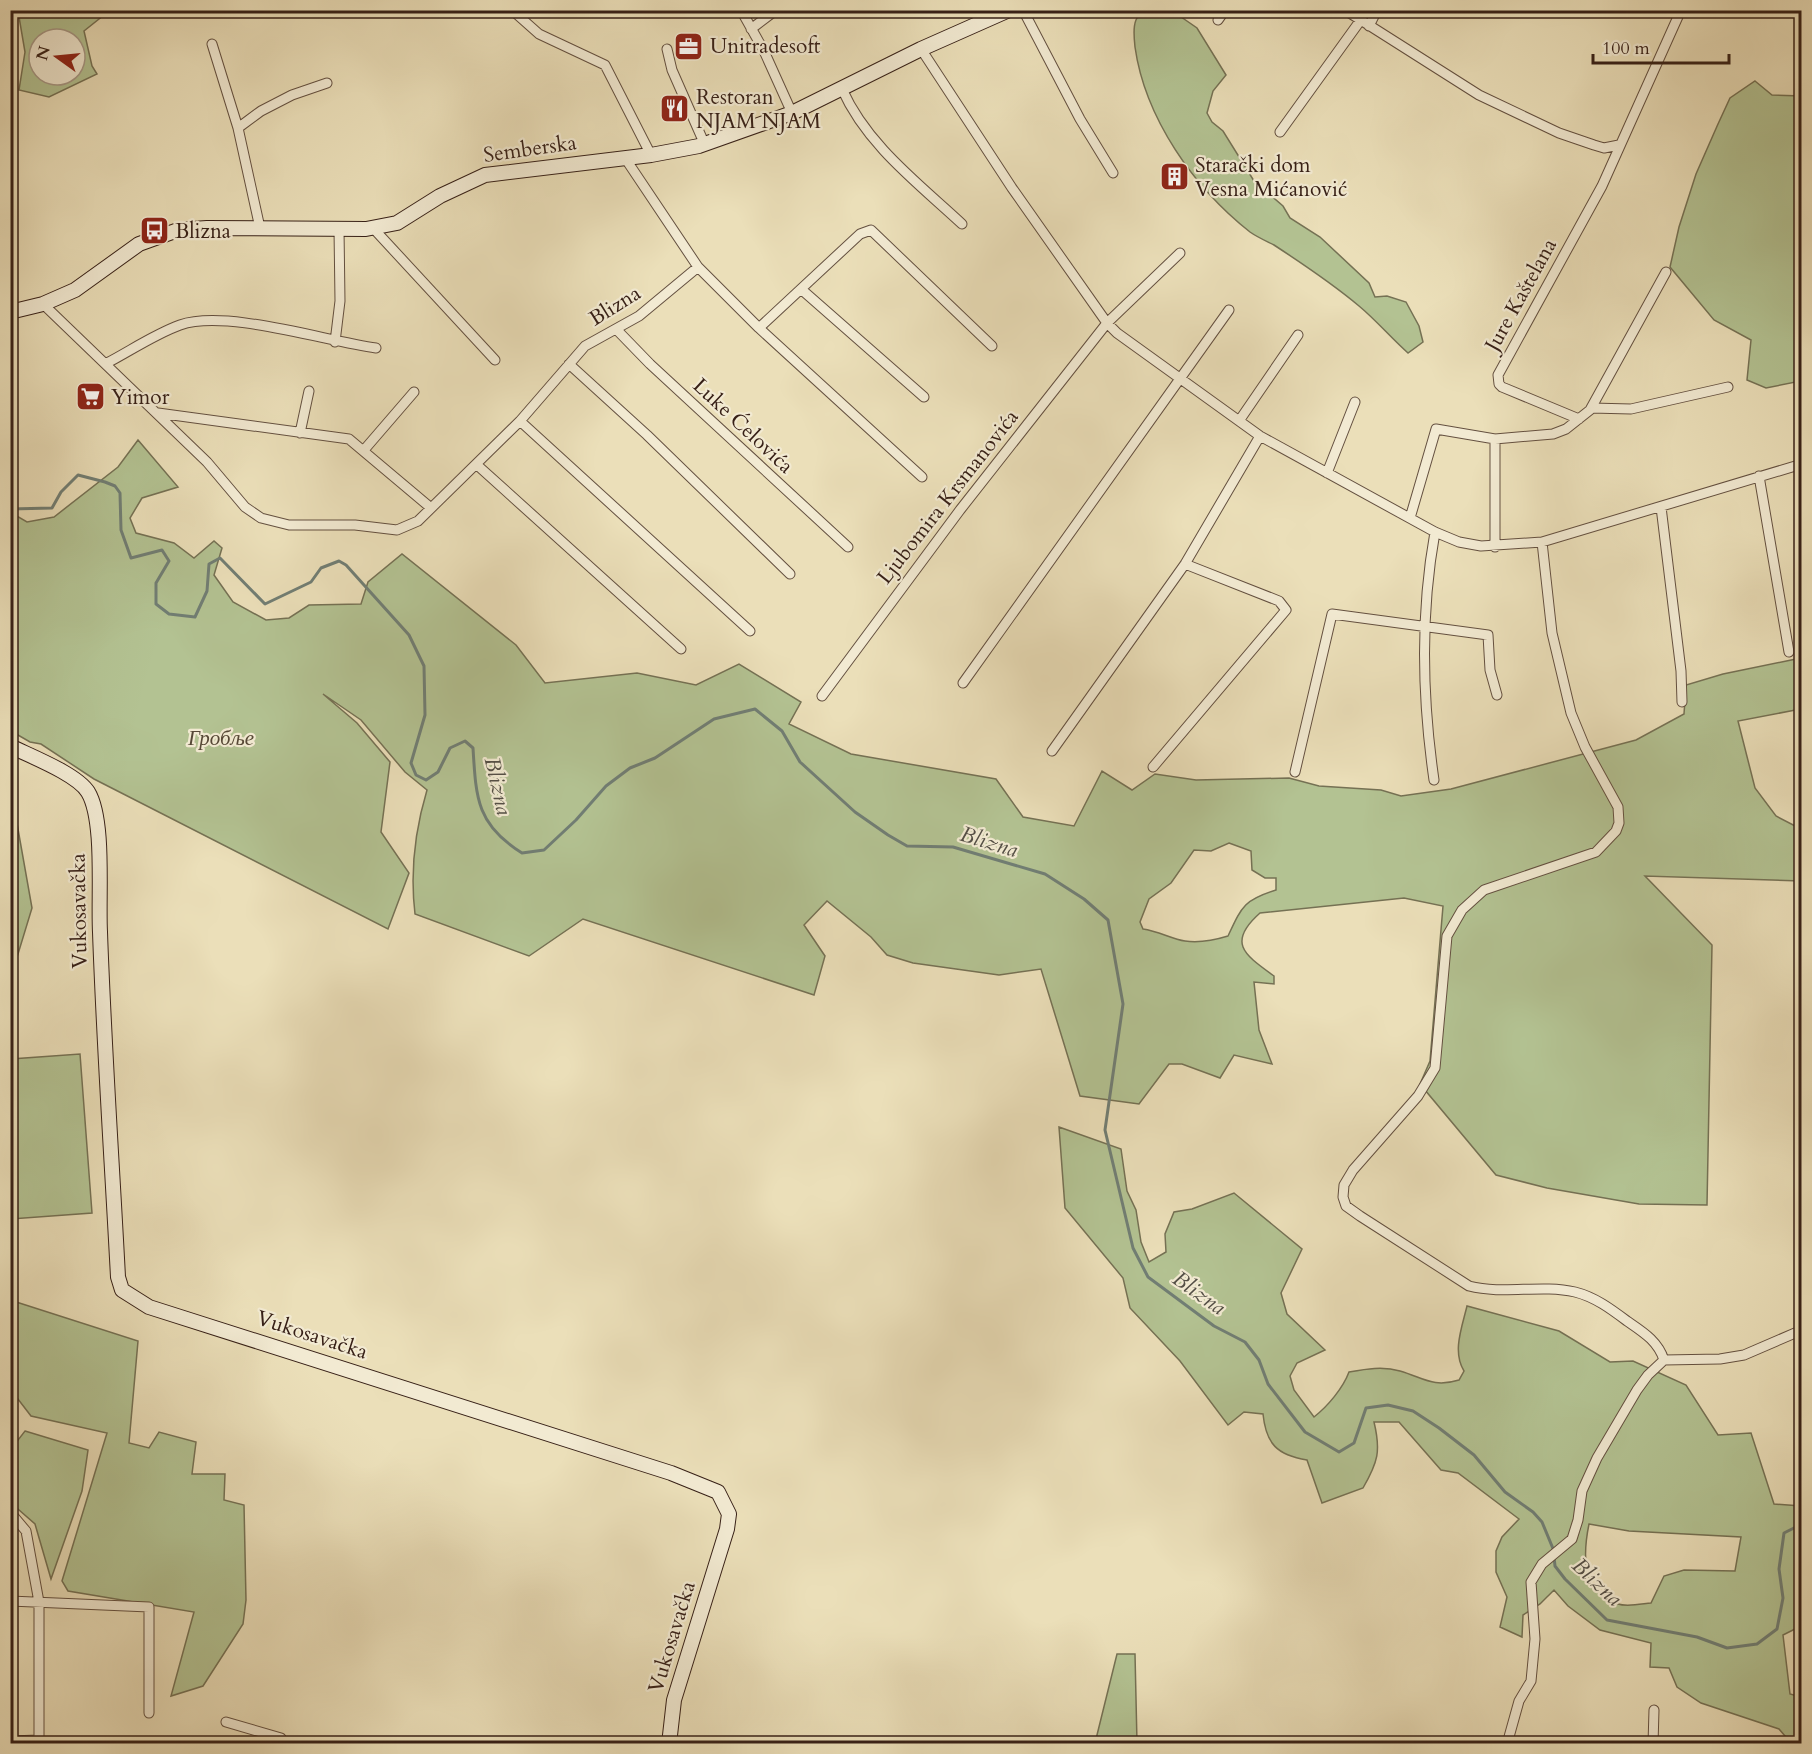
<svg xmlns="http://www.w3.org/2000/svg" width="1812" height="1754" font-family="Cardo,serif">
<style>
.green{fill:#b3c292;stroke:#757154;stroke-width:1.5;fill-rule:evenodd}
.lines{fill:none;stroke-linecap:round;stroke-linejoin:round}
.stream{stroke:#717e74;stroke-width:3}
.street-casing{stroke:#645040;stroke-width:11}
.secondary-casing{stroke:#372017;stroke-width:16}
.street{stroke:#f2ead2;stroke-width:9}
.secondary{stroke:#f2ead2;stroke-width:14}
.labels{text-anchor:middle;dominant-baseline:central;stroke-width:4.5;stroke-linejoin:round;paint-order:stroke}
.poi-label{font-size:21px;fill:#372017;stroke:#f2ead2;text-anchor:start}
.street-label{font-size:21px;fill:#372017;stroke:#f2ead2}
.park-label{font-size:21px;font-style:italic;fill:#564836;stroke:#f2ead2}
.water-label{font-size:22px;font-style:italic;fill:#544f46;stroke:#f2ead2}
</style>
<rect width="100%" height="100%" fill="#ebdfb9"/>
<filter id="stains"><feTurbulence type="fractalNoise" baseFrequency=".00333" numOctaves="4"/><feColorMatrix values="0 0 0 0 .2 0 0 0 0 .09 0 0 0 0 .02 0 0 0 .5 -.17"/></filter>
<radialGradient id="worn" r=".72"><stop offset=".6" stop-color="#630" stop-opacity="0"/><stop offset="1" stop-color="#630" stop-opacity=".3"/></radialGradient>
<path class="green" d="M1171 10 1197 28 1226 75 1213 91 1207 113 1212 122 1223 131 1254 181 1283 206 1290 218 1320 237 1369 283 1375 297 1387 296 1406 302 1419 326 1423 342 1408 353C1391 338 1376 320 1359 306 1333 284 1303 264 1274 245 1266 241 1257 237 1250 232 1194 188 1145 118 1135 47 1131 11 1139 10 1171 10Z
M18 11H109L84 31 92 66 97 74 49 97 19 90 25 52ZM39 39H75V75H39Z
M1755 81 1772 95 1802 96 1801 381 1766 388 1747 380 1751 340 1714 320 1670 267 1679 227 1696 174 1718 124 1730 98Z
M138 440 178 487 142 498 130 518 136 533 174 543 194 558 214 541 222 548 214 575 233 602 266 620 289 618 309 605 361 604 368 582 402 554 516 645 545 683 637 673 696 685 739 664 801 702 789 724 851 754 996 779 1023 817 1074 826 1102 771 1132 790 1155 774 1196 780 1289 778 1319 786 1381 790 1401 796 1451 789 1636 740 1684 714 1686 685 1723 674 1801 658V709L1738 721 1755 788 1776 816 1801 829V881L1645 876 1712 945 1707 1205 1639 1204 1547 1188 1496 1175 1420 1084 1430 1061 1443 906 1404 898 1260 913C1226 943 1245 955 1274 976V984L1254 982 1259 1030 1272 1064 1234 1055 1220 1078 1182 1064H1169L1139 1104 1080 1096 1041 969 999 975 913 963 887 955 871 937 827 901 804 925 825 956 814 995 583 919 529 956 415 914C410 872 415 830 427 790L405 772 361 720 323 694 357 723 390 762 381 832 409 873 388 929 94 779 41 744 30 742 11 731 10 512 27 522 54 517 118 467ZM1229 843 1251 851 1252 870 1265 878H1276V890C1244 900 1242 906 1228 936 1215 940 1199 943 1185 941 1172 939 1158 931 1143 929L1140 922 1149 899 1171 883 1194 850 1211 851Z
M10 784 32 908 11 977H10Z
M80 1054 92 1213 11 1219V1059Z
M1059 1127 1121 1149 1127 1191 1136 1210 1141 1242 1149 1262 1166 1252 1165 1234 1174 1212 1192 1209 1234 1193 1302 1249 1281 1293 1287 1314 1325 1350 1297 1363 1290 1376 1294 1390 1314 1417C1328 1406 1343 1388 1349 1372 1366 1369 1383 1366 1400 1371 1424 1378 1433 1388 1459 1380L1464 1371C1452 1352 1462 1327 1467 1306L1559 1331 1610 1362 1633 1361 1686 1385 1718 1435 1751 1433 1774 1504 1801 1506V1626L1783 1635 1790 1694 1801 1697V1743H1791L1779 1729 1701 1703 1677 1687 1669 1668 1650 1667 1651 1643 1600 1630 1568 1606 1554 1590 1540 1604 1523 1615 1522 1637 1500 1627 1507 1597 1496 1572V1551L1502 1537 1519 1519 1458 1473 1441 1470 1399 1422H1374C1381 1451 1378 1462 1363 1488L1322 1503 1307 1460C1277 1455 1266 1444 1263 1414L1244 1412 1228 1425 1180 1361 1130 1308 1123 1278 1065 1208ZM1589 1524 1629 1531 1741 1537 1735 1571 1684 1570 1664 1576 1651 1603C1641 1604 1627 1607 1618 1604 1581 1594 1583 1553 1589 1524Z
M10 1300 138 1341 129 1443 149 1448 159 1432 196 1442 192 1474H225L224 1500 244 1505 246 1600 243 1624 203 1686 171 1696 194 1612 68 1591 62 1581 107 1433 31 1416 11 1390Z
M25 1431 88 1450 82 1491 51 1579 35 1524 11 1503V1449Z
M1117 1654H1135L1137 1743H1095Z"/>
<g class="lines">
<path class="stream" d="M10 509 52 508 61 492 78 475 105 482 115 486 120 493 121 530 131 558 162 550 169 561 156 583V604L169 614 195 617 207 591 209 564 220 558 265 604 311 582 321 568 339 561 346 565 409 635 424 666 425 715 411 763 416 775 426 780 438 772 450 748 465 741 473 748C476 799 477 825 522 853L544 850 576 820 606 786 630 768 655 758 714 719 755 709 782 731 800 762 855 812 888 835 907 846 953 847 1045 874 1084 899 1108 920 1123 1004 1105 1130 1133 1248 1148 1277 1214 1326 1245 1342 1259 1360 1268 1384 1305 1432 1339 1452 1354 1443 1366 1408 1388 1405 1413 1411 1439 1428 1474 1455 1505 1492 1533 1512 1542 1522 1554 1551
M1554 1557 1555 1566 1565 1579 1607 1620 1697 1637 1727 1648 1757 1644 1777 1629 1783 1598 1779 1569 1784 1533 1802 1524"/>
<defs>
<path id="street" d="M512 10 539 34 605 65 651 155
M741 10 764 51 792 113
M1023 10 1080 119 1113 173
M1345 10 1479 95 1559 133 1594 145 1604 148 1619 145
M1218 20 1225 10
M1369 26 1377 10
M751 29 776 10
M212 44 238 128
M667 49 672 70 705 145
M921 49 1012 188 1107 323 1117 333 1260 436 1435 532 1459 542 1481 546 1542 542 1802 464
M842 89C867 145 918 183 962 224
M1280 132 1360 21
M625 158 698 267 759 328 922 477
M260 228 238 128 261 111 292 95 327 83
M373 228 495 360
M801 289 924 397
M43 304 207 462 245 507 261 518 289 525H355L397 530 418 521 520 421 585 346 639 316 698 267
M759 328 860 234 871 230 992 346
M616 329 650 364 848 547
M335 342 340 301 339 229
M107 363C130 351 155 334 180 325 226 309 325 341 376 348
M569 364 647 435 790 574
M1591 408 1631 409 1728 387
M158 413 349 439 431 508
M1579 419 1502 387 1499 384 1498 375 1602 186 1681 10
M520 421 750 631
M1239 421 1298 335
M300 433 309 391
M364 450 414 392
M476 464 681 649
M1327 473 1355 402
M1759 476 1789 652
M1661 507 1681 671 1682 702
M1410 518 1436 429 1495 439
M1542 542 1552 633 1571 713 1585 747 1618 807 1619 823 1616 831 1596 852 1484 890 1462 910 1447 936 1435 1068 1418 1096 1353 1170 1344 1185 1343 1197 1346 1206 1360 1216 1469 1286C1504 1295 1540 1284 1575 1292 1595 1297 1611 1309 1627 1321 1643 1332 1658 1341 1664 1360
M1495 547V439L1553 434 1566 429 1590 410 1666 272
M963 683 1229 310
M822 696 960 510 1107 323 1180 253
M1052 751 1185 564 1260 436
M1153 767 1286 610 1279 601 1185 564
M1295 772 1332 614 1488 635 1490 670 1497 695
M1434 780C1422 697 1420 615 1435 532
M10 1512 26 1531 39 1602V1744
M10 1601 149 1607V1713
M226 1722 281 1738 285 1744
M10 1741 39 1740
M1507 1744 1519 1701 1531 1681 1535 1639 1531 1582 1542 1564 1572 1539 1578 1520 1582 1491 1597 1458 1637 1390 1648 1375 1664 1360 1720 1359 1744 1355 1802 1330
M1653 1744 1654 1710"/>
<path id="secondary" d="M10 312 43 304 75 290 139 244 178 230 207 228 366 229 397 223 440 196 485 175 651 155 699 146 792 113 921 49 1009 10
M10 746C30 756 77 774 88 792 105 820 98 897 100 932 104 1047 112 1162 118 1277L122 1290 149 1307 671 1473 718 1492 729 1514 727 1529 674 1700 669 1744"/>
</defs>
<use href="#street" class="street-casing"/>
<use href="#secondary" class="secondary-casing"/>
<use href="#street" class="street"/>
<use href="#secondary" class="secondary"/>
</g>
<defs>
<symbol id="office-square" viewBox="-11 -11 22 22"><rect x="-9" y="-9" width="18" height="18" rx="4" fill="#8f2418" stroke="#f2ead2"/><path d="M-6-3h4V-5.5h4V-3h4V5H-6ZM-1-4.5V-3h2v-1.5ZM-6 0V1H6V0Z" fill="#fff"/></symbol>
<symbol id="restaurant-square" viewBox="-11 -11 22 22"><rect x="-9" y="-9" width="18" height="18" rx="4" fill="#8f2418" stroke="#f2ead2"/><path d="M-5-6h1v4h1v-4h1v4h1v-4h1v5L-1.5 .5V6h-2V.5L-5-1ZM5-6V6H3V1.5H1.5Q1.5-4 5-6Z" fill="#fff"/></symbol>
<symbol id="building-square" viewBox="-11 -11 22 22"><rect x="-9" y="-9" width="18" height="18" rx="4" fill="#8f2418" stroke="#f2ead2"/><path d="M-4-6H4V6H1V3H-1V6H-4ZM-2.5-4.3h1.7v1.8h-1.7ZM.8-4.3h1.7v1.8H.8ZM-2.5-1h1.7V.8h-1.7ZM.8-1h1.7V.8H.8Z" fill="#fff"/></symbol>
<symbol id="bus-square" viewBox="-11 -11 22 22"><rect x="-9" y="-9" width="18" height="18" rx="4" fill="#8f2418" stroke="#f2ead2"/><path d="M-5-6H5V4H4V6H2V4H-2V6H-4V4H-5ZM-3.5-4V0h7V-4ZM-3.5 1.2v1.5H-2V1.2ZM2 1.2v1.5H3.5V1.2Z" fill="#fff"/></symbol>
<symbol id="supermarket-square" viewBox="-11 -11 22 22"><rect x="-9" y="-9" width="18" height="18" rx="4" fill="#8f2418" stroke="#f2ead2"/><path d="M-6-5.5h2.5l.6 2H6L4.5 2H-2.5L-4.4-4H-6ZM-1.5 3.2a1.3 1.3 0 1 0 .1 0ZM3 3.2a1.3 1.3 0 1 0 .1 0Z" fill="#fff"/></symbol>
</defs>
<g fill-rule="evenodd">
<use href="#office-square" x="672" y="30" width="33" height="33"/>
<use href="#restaurant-square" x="658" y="92" width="33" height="33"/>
<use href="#building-square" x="1158" y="160" width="33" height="33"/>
<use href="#bus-square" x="138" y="214" width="33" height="33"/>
<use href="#supermarket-square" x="74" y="380" width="33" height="33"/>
</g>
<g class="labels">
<g class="poi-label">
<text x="710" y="46">Unitradesoft</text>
<text x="696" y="97">Restoran<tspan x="696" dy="24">NJAM NJAM</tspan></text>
<text x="1195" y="165">Starački dom<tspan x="1195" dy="24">Vesna Mićanović</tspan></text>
<text x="175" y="231">Blizna</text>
<text x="111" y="397">Yimor</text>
</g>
<g class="street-label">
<text transform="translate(530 149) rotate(-8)">Semberska</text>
<text transform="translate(1521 295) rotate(-61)">Jure Kaštelana</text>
<text transform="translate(615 306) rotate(-32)">Blizna</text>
<text transform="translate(743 426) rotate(43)">Luke Ćelovića</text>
<text transform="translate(948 497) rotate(-52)">Ljubomira Krsmanovića</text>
<text transform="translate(79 911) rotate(-91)">Vukosavačka</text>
<text transform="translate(312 1335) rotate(18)">Vukosavačka</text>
<text transform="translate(672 1637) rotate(-73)">Vukosavačka</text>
</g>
<g class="park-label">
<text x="221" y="738">Гробље</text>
</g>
<g class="water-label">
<text transform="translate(498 786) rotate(77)">Blizna</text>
<text transform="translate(989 842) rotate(17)">Blizna</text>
<text transform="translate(1199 1293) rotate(35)">Blizna</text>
<text transform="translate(1597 1582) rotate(43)">Blizna</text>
</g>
</g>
<rect width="1812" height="1754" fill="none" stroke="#ebdfb9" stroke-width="36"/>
<rect x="12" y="12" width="1788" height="1730" fill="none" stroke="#372017" stroke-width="3"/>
<rect x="18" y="18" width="1776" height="1718" fill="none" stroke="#372017" stroke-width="1.5"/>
<g transform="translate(57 57) rotate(285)"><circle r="28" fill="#f2ead2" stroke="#a79987" stroke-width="1.5"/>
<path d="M0-4.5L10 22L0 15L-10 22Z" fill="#8f2418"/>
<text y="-9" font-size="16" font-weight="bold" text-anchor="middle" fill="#372017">N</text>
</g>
<path d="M1593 54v9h136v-9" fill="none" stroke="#372017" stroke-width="3"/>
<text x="1602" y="54" font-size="18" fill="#372017" stroke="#f2ead2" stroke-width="4.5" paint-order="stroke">100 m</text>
<rect width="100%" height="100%" filter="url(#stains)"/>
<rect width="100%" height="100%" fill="url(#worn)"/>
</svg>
